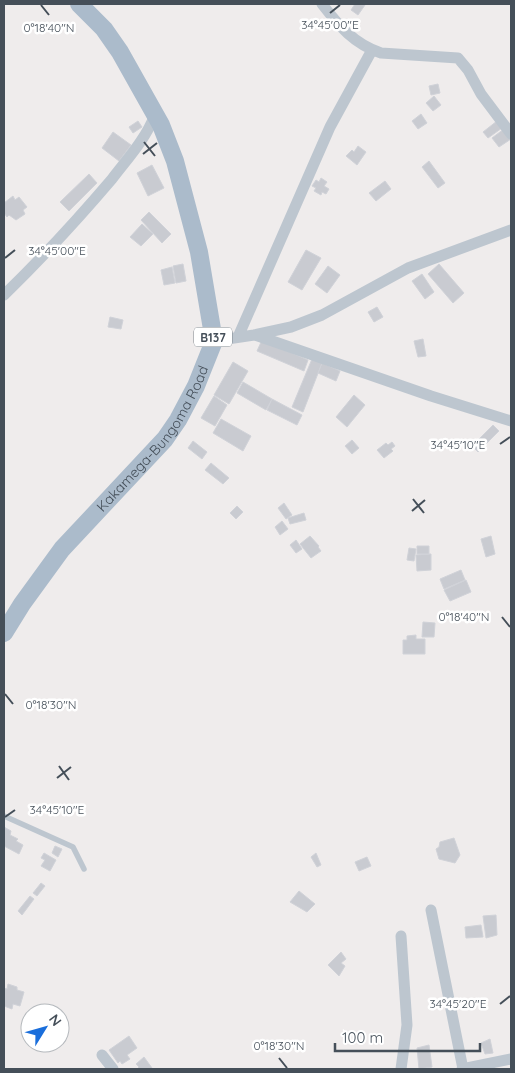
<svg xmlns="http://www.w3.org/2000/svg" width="515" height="1073" font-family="Quicksand,sans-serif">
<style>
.building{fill:#c9cbd1;stroke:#d0d2d8}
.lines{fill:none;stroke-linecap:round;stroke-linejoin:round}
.lane{stroke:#bdc6cf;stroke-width:5.5}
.street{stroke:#bdc6cf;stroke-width:11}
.primary{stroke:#abbbcb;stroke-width:18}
.ticks{fill:none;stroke:#454f59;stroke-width:2}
.labels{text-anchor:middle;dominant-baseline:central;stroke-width:5;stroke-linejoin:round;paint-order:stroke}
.shield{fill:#fff;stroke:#7d848b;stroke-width:1}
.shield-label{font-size:12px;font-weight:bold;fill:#454f59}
.street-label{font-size:14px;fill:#454f59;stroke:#fff}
.ticks-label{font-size:12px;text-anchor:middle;fill:#454f59;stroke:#fff;stroke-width:5;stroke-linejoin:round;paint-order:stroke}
</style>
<rect width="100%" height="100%" fill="#efecec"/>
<path class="building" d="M355 4 365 5 358 15 351 10Z
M438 84 440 93 431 95 429 86Z
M434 96 441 105 433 111 426 103Z
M421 114 427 123 418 129 412 121Z
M138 121 142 127 133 133 129 127Z
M497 121 502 128 488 138 483 132Z
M504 129 511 139 499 147 492 138Z
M113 132 131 145 119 161 102 148Z
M358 146 366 152 357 165 346 156 352 150 354 152Z
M429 161 445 183 438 188 422 167Z
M152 165 164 188 148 196 137 173Z
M89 174 97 183 69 211 60 202Z
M321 178 327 182 324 186 329 189 326 194 322 192 321 195 314 191 316 188 312 186 316 180 319 182Z
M385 181 391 189 376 201 369 193Z
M13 196 15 200 19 197 27 207 23 210 25 214 16 220 9 215 7 217 4 213V203Z
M149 212 171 234 162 243 141 220Z
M142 224 153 234 141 246 130 237Z
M306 250 321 258 302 290 288 282Z
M183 264 186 281 176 283 173 266Z
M439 264 464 293 453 303 428 274Z
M328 266 340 275 327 293 315 284Z
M172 267 175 283 164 285 161 270Z
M422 274 434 292 425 299 412 281Z
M377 307 383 317 374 322 368 312Z
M110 317 123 320 121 329 108 327Z
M423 339 426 356 418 357 414 341Z
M262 340 308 360 304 371 257 351Z
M312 359 322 363 303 412 292 407Z
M233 362 248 371 229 404 214 395Z
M322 363 340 371 336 381 318 373Z
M243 382 272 399 266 410 237 393Z
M354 395 365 405 347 427 336 417Z
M214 396 227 405 215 426 201 418Z
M272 399 302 415 297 425 267 410Z
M221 419 251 436 243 451 213 433Z
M493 425 499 431 478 452 472 446Z
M352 440 359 448 352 454 345 446Z
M193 441 207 452 202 459 188 448Z
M392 442 395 446 391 449 393 451 384 458 377 450 386 443 388 445Z
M211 463 229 478 223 484 205 470Z
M284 503 292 515 286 519 278 508Z
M237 506 243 512 236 519 230 513Z
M304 513 306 520 290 524 288 518Z
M282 521 288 529 280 535 275 527Z
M310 536 319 546 318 547 321 551 311 558 300 544Z
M491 536 495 554 486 557 481 539Z
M296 540 302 549 296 553 290 545Z
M417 546H429V554H417Z
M409 548 416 549 414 561 407 560Z
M431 554V570L417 571 416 555Z
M461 570 465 580 444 589 440 579Z
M466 580 471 592 450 601 444 590Z
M423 622 435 623 434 637H422Z
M416 635V639H425V654H403V640H407V636Z
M4 827 11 831 10 835 18 839 16 841 23 845 19 854 4 846Z
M454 838 460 855 455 863 439 859 436 849 439 847 440 842Z
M55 846 62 849 58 857 52 853Z
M44 853 56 860 50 871 41 866 45 860 41 858Z
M316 853 321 865 317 867 311 857Z
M367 857 371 866 359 871 355 862Z
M41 883 45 886 37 896 33 893Z
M299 891 315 904 307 912 290 902Z
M30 896 34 899 22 915 18 911Z
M496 915 497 935 486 938 483 916Z
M481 925 483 937 466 938 465 927Z
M341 952 346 959 341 963 345 966 339 976 328 965Z
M8 984 17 987V990L24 992 20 1006 13 1004 12 1009 4 1006V988L7 989Z
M129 1036 137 1048 127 1055 130 1059 122 1064 120 1061 118 1063 109 1050Z
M490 1039 493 1053 485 1054 481 1043Z
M429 1045 432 1067 419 1069 417 1048Z
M144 1057 152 1068 151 1069H137L139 1067 136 1064Z"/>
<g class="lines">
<path class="lane" d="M4 816 73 847 84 869"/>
<path class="street" d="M322 4C339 26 354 44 381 53L458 58 468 70 481 94 511 134
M4 295C42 258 78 219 112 179 128 158 145 140 155 115
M255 335 431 396 511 421
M238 337 330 127 372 50
M214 341 254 335 291 327 322 315 408 268 511 230
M431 910 463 1069
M401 936 407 1025 401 1069
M102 1055 113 1069
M462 1069 511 1059"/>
<path class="primary" id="s1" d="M4 633 22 604 62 549 165 439 178 420 196 386 214 341 199 252 175 161 161 125 120 52 104 29 79 4"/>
</g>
<path class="ticks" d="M41 5 49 15M330 13 340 5M144 142 155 156M143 154 157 143M5 258 15 250M500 444 510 437M413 499 424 513M412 511 425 500M502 617 510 627M5 694 13 704M59 766 69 780M57 778 71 767M5 817 15 810M500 1004 510 996M279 1058 287 1068"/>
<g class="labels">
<rect class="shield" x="194" y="327.5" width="38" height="19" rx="4"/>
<g class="shield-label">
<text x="213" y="337">B137</text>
</g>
<g class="street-label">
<text stroke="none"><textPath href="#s1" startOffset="246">Kakamega-Bungoma Road</textPath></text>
</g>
</g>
<g class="ticks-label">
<text x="330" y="29">34°45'00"E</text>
<text x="49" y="32">0°18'40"N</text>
<text x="57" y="255">34°45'00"E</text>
<text x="458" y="449">34°45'10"E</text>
<text x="464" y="621">0°18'40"N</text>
<text x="51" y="709">0°18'30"N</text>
<text x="57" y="814">34°45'10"E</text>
<text x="458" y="1008">34°45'20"E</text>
<text x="279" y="1050">0°18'30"N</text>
</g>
<rect width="515" height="1073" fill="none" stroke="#454f59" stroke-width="10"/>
<g transform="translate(45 1028) rotate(53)"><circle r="24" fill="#ffffff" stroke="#b5b9bd"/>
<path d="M0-4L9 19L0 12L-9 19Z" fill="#1a6edb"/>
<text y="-8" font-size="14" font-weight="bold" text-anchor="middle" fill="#454f59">N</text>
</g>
<path d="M335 1043v8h145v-8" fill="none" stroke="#454f59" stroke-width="2.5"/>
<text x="342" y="1043" font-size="15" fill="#454f59" stroke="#ffffff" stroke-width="4" paint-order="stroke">100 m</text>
</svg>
